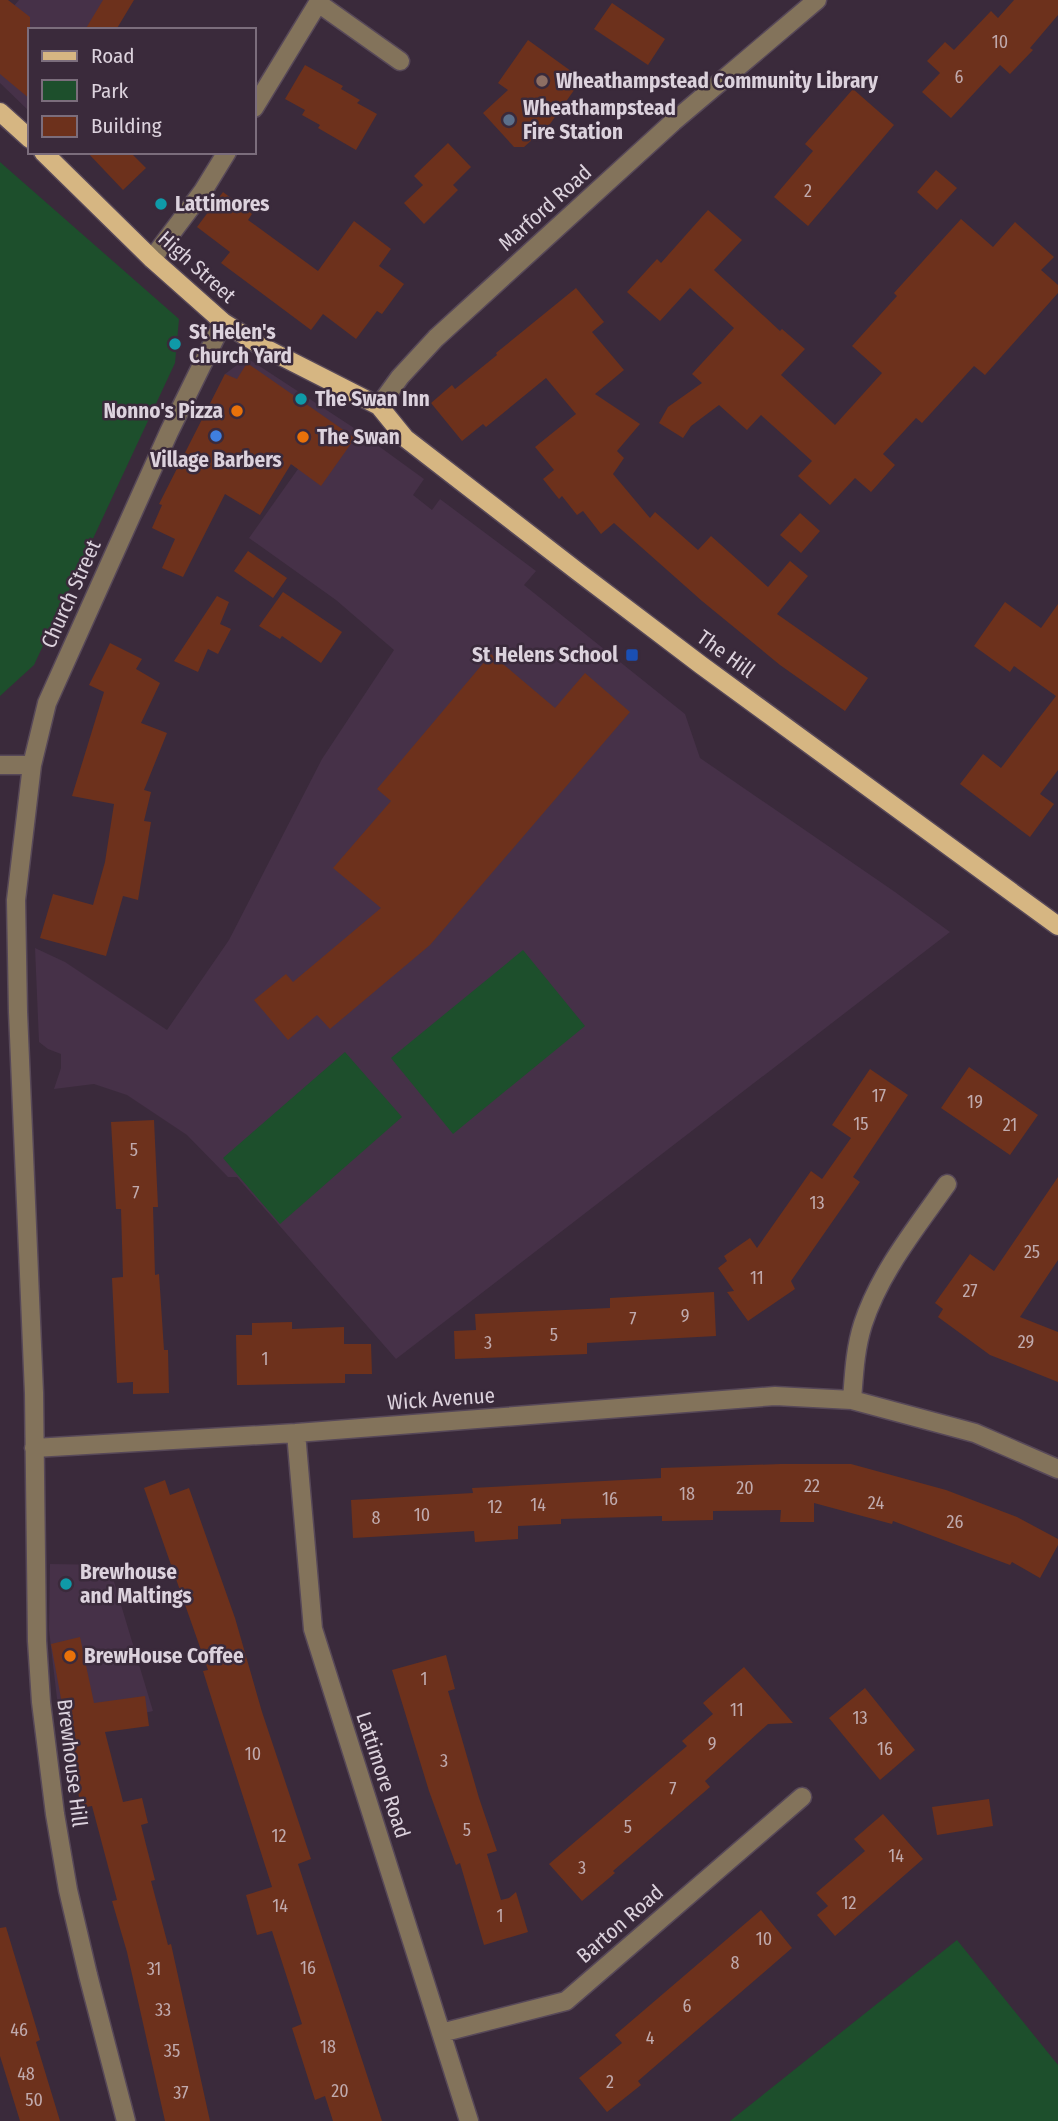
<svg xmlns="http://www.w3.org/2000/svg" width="1058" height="2121" font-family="'Fira Sans Condensed',sans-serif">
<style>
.built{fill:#463148}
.green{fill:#1d4f2c}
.building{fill:#6d311c}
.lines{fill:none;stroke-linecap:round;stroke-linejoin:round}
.minor-casing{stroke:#574858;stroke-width:21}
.major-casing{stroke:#574858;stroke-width:21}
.minor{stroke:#83735b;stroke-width:18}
.major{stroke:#d6b682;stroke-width:18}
.education-dot{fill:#8d6e63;stroke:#3a2a3b;stroke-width:2.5}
.service-dot{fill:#5c6f8a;stroke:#3a2a3b;stroke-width:2.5}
.culture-dot{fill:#0f9aa8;stroke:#3a2a3b;stroke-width:2.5}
.food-dot{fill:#e8710a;stroke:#3a2a3b;stroke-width:2.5}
.shop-dot{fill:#3f7fe0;stroke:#3a2a3b;stroke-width:2.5}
.transit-dot{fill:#1a4fb4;stroke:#3a2a3b;stroke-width:2.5}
.labels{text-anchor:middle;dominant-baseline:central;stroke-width:5;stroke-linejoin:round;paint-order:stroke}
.number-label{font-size:18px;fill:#c0aaad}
.poi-label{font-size:21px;font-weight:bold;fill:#dcd2dd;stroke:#3a2a3b;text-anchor:start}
.street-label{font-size:21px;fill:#dcd2dd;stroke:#3a2a3b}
</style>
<rect width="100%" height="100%" fill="#3a2a3b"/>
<path class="built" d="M19 0H103L107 30H30V112L0 83V22Z
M250 360 351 426 424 479 413 495 432 510 440 499 536 571 524 585 685 714 700 758 895 892 950 932 396 1359 237 1177H228L187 1135 127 1095 94 1084 54 1089 61 1068V1054L48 1049 39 1042 35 948 65 962 167 1030 229 940 322 759 394 650 336 600 249 538 298 469 272 451 192 440 225 374 241 362Z
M50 1564 109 1565 153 1711 61 1733 49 1630Z"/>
<path class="green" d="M0 162 179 319 175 363 34 665 0 696Z
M523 950 585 1026 453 1134 391 1058Z
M345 1052 402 1117 280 1224 223 1158Z
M957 1940 1058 2065V2121H730Z"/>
<path class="building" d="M0 0H8L30 17V99L0 74Z
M103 0H134L116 30H85Z
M1014 0H1058V15L1030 48 1033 50 1010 74 1000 65 951 118 922 92 940 73 927 61 945 42 954 50 991 11 998 18Z
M612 3 665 39 648 65 594 29Z
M528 40 582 79 550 124 524 147H514L483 113 508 90 498 83Z
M305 65 343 86 341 89 360 100 357 103 377 114 356 150 318 128 320 125 302 115 305 110 285 99Z
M853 89 894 125 808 226 774 197 813 151 805 144Z
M448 143 471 167 453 185 458 190 424 224 404 203 423 185 414 176Z
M87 152H130L146 168 123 190Z
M936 170 957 188 937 210 917 192Z
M223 192 252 214 248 220 318 271 354 221 391 249 379 266 404 284 382 314 377 311 356 339 323 314 311 330 221 263 230 252 197 227Z
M708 210 742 240 714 270 780 331 782 329 805 349 781 375 835 425 882 373 852 346 897 296 894 293 961 219 993 247 1015 222 1054 257 1041 270 1058 285V293L985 375 974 366 922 423 916 418 883 454 895 465 871 492 855 478 830 505 798 476 812 461 761 415 747 430 719 405 691 426 683 438 659 423 668 407 702 383 692 374 734 328 690 288 660 321 627 292 657 259 661 263Z
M576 288 604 322 592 332 624 370 595 394 640 424 617 451 624 458 613 474 650 518 655 512 698 550 711 536 768 587 790 561 808 576 777 614 868 678 845 711 780 665 702 601 614 523 601 534 583 511 577 515 562 496 559 499 543 479 554 470 535 447 576 414 546 378 486 427 483 424 462 441 431 403 452 385 455 389 497 355 496 353Z
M247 363 355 438 321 486 291 464 260 515 225 494 183 577 162 568 175 539 152 528 162 505 159 504 225 374 237 379Z
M800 513 820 531 801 553 780 535Z
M248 551 287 578 273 598 234 571Z
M283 592 342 632 321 663 282 636 280 639 259 626Z
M217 596 229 602 220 624 231 629 218 654 208 649 198 672 174 661Z
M1005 602 1041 628 1058 604V770L1040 794 1054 804 1030 837 960 784 983 754 1001 768 1056 696 1014 666 1010 672 974 646Z
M110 643 142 659 136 669 160 683 141 723 167 733 144 790 151 792 144 821 151 822 138 900 123 896 106 956 40 938 53 894 93 905 105 862 114 804 72 796 104 692 89 685Z
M491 654 555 708 585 673 630 712 430 945 330 1029 317 1015 288 1040 254 1000 286 974 293 982 381 908 333 868 391 801 377 789Z
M969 1067 1038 1115 1010 1155 941 1108Z
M870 1069 908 1095 853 1177 860 1182 791 1281 795 1289 748 1321 727 1292 734 1291 718 1268 727 1261 724 1256 750 1238 757 1248 811 1171 822 1179 851 1138 832 1125Z
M154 1120 158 1207H153L155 1275 159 1274 164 1350H168L169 1393 133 1394V1382L117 1383 112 1278 123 1277 121 1209H116L111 1122Z
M1058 1177V1260L1020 1317 1058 1332V1382L990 1355 938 1317 943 1309 935 1303 970 1254 994 1271Z
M714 1292 716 1336 587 1343V1354L455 1359 454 1331 476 1330 475 1314 610 1308V1298Z
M292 1322V1329L344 1327V1344H371L372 1374H345V1383L237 1385 236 1335H252V1323Z
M781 1464H851L946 1490 1017 1517 1058 1539V1545L1040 1578 1012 1562 1010 1565 893 1521 892 1524 814 1503V1522H780L781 1510 713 1511V1520L662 1521V1516L561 1519V1524L518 1526V1539L475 1542 474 1531 353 1538 351 1500 473 1493 472 1488 661 1478V1468Z
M165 1480 170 1495 189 1488 235 1618 262 1712 311 1859 298 1864 382 2121H333L325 2096 315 2100 292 2028 302 2024 272 1931 257 1935 246 1895 272 1887 213 1703 203 1671 208 1670 144 1488Z
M80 1637 94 1703 145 1696 149 1726 105 1732 123 1802 142 1798 148 1823 141 1825 155 1880 151 1881 168 1945 171 1944 210 2121H165L127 1952 112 1901 117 1900 92 1806 81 1808 51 1644Z
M446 1655 455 1689 448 1691 479 1798 497 1851 487 1854 501 1900 509 1898 516 1892 528 1932 484 1945 460 1863 456 1865 429 1791 392 1670Z
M744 1667 793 1723 768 1724 705 1781 710 1787 613 1871 615 1873 582 1901 549 1864 687 1746 682 1741 713 1714 703 1703Z
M865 1688 915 1750 880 1780 829 1718Z
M989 1799 993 1826 937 1835 932 1807Z
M883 1814 923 1859 835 1936 817 1915 828 1906 816 1893 865 1851 854 1839Z
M761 1910 792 1948 638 2081 641 2085 607 2112 579 2078 622 2043 615 2035Z
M6 1927 40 2040 36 2042 60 2121H20L0 2056V1928Z"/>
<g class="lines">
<defs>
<path id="minor" d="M254 108 318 3 400 61
M152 259 203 191 227 152
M379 406 400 377 436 338 673 122 817 0
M0 765H32
M852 1400C854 1374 855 1349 863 1324 880 1272 916 1228 947 1184
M296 1433 313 1629 469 2121
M34 1448 296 1433 775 1396 852 1400 975 1433 1058 1469
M441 2033 566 2001 802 1797
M126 2121 88 1975 68 1890 55 1814 41 1702 37 1641 34 1393 18 1012 16 900 32 765 47 703 169 432 223 322"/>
<path id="major" d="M0 112 30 139
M43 152 152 259 223 322 261 346 379 406 405 438 577 571 701 665 1058 926"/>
</defs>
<use href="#minor" class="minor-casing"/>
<use href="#major" class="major-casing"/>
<use href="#minor" class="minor"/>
<use href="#major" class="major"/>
</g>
<circle class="education-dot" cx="542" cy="81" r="7"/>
<circle class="service-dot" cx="509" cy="120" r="7"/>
<g class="culture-dot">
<circle cx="161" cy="204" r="7"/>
<circle cx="175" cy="344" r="7"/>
<circle cx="301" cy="399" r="7"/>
<circle cx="66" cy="1584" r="7"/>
</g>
<g class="food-dot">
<circle cx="237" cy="411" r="7"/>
<circle cx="303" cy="437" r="7"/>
<circle cx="70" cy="1656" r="7"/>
</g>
<circle class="shop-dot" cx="216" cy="436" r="7"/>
<rect class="transit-dot" x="625" y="648" width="14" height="14" rx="3.5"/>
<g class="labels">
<g class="number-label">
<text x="1000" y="42">10</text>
<text x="959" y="77">6</text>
<text x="808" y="191">2</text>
<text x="879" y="1096">17</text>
<text x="975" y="1102">19</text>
<text x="861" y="1124">15</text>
<text x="1010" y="1125">21</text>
<text x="134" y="1150">5</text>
<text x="136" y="1193">7</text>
<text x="817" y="1203">13</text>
<text x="1032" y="1252">25</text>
<text x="757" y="1278">11</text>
<text x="970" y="1291">27</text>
<text x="685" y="1316">9</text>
<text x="633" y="1319">7</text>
<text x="554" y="1335">5</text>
<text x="1026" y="1342">29</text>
<text x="488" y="1343">3</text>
<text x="265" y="1359">1</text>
<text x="812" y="1486">22</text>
<text x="745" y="1488">20</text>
<text x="687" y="1494">18</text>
<text x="610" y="1499">16</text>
<text x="876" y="1503">24</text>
<text x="538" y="1505">14</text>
<text x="495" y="1507">12</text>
<text x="422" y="1515">10</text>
<text x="376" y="1518">8</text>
<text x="955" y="1522">26</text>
<text x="424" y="1679">1</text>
<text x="737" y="1710">11</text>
<text x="860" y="1718">13</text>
<text x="712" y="1744">9</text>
<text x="885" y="1749">16</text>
<text x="253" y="1754">10</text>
<text x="444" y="1761">3</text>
<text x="673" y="1789">7</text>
<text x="628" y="1827">5</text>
<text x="467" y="1830">5</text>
<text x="279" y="1836">12</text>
<text x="896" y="1856">14</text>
<text x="582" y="1868">3</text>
<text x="849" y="1903">12</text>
<text x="280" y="1906">14</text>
<text x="500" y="1916">1</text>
<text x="764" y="1939">10</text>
<text x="735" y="1963">8</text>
<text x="308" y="1968">16</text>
<text x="154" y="1969">31</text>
<text x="687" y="2006">6</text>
<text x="163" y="2010">33</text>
<text x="19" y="2030">46</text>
<text x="650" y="2038">4</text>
<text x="328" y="2047">18</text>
<text x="172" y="2051">35</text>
<text x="26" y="2074">48</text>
<text x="610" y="2082">2</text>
<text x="340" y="2091">20</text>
<text x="181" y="2093">37</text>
<text x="34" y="2100">50</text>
</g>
<g class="poi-label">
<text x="556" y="81">Wheathampstead Community Library</text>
<text x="523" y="108">Wheathampstead<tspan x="523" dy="24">Fire Station</tspan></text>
<text x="175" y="204">Lattimores</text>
<text x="189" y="332">St Helen's<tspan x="189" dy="24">Church Yard</tspan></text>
<text x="315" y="399">The Swan Inn</text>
<text x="223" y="411" text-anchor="end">Nonno's Pizza</text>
<text x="317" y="437">The Swan</text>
<text x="216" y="460" text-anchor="middle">Village Barbers</text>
<text x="618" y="655" text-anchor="end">St Helens School</text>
<text x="80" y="1572">Brewhouse<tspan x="80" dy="24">and Maltings</tspan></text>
<text x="84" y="1656">BrewHouse Coffee</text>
</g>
<g class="street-label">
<text transform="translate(545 208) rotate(-42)">Marford Road</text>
<text transform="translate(197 267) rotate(42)">High Street</text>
<text transform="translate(71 594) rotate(-66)">Church Street</text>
<text transform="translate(726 654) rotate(36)">The Hill</text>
<text transform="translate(441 1399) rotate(-4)">Wick Avenue</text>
<text transform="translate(72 1763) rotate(83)">Brewhouse Hill</text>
<text transform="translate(383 1775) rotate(72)">Lattimore Road</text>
<text transform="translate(620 1924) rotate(-41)">Barton Road</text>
</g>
</g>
<rect x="28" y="28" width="228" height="126" fill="#3a2a3b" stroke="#7b6d7c" stroke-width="2"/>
<rect x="42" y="51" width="35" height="10" fill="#d6b682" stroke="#7b6d7c" stroke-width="2"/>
<text x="91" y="63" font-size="21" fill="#dcd2dd">Road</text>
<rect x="42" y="80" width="35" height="21" fill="#1d4f2c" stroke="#7b6d7c" stroke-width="2"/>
<text x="91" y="98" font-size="21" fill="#dcd2dd">Park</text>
<rect x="42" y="116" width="35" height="21" fill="#6d311c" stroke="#7b6d7c" stroke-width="2"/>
<text x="91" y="133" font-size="21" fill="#dcd2dd">Building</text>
</svg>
